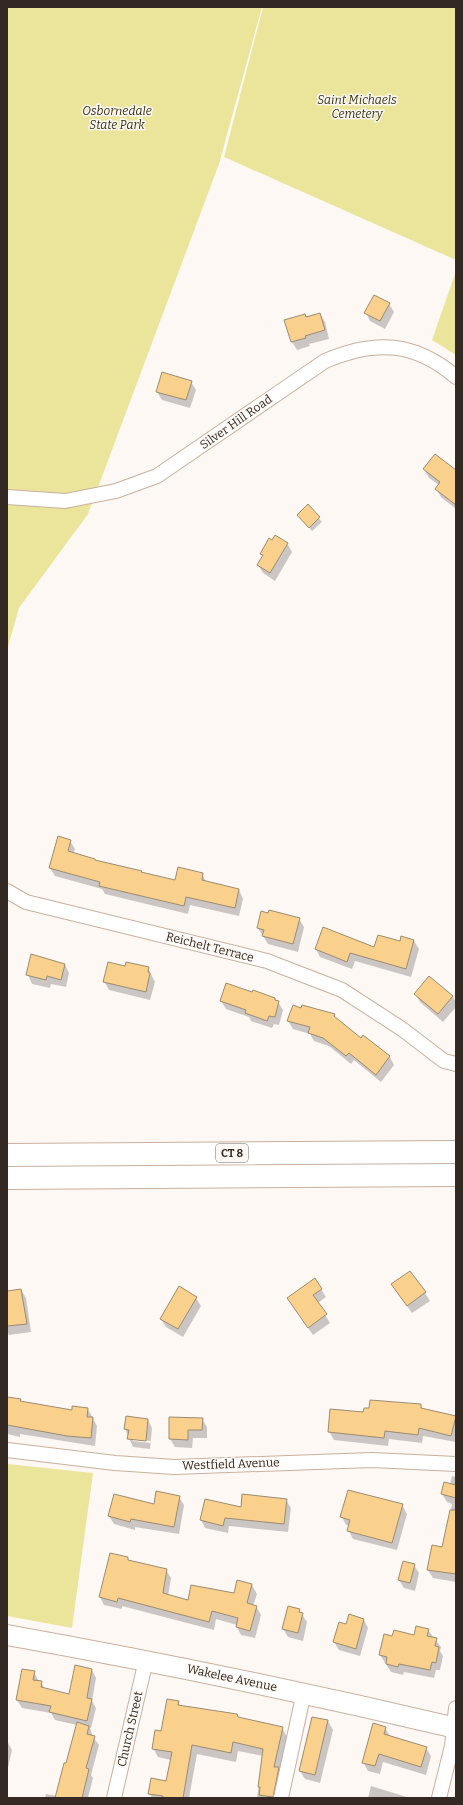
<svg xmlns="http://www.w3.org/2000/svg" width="463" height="1805" font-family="Bitter,serif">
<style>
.green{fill:#ebe59c}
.shadow{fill:#0003;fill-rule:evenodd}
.building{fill:#fad18c;stroke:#9b8b72}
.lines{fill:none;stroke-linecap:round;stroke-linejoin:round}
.street-casing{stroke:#caaf9d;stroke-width:16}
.secondary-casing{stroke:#caaf9d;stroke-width:22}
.highway-casing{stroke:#caaf9d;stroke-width:24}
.street{stroke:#fff;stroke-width:14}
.secondary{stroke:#fff;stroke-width:20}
.highway{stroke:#fff;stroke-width:22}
.labels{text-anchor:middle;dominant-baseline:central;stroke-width:3;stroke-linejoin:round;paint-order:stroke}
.shield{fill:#fef8f5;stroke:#716761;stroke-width:1}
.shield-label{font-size:11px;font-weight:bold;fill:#342922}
.park-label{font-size:12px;font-style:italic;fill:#363311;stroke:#fef8f5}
.street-label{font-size:12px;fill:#342922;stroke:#fef8f5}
</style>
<rect width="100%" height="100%" fill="#fef8f5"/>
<path class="green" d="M7 7H262L219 164 88 514 19 608 7 650Z
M263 7H456V260L224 157Z
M456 271V355L432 340Z
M7 1464 93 1473 72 1628 7 1616Z"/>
<path class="shadow" d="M389 304 394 312 385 329 370 321 366 313Z
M320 314 325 322 329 339 309 344 310 346 297 350 292 342 286 320Z
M191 382 196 390 190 408 162 400 157 392Z
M424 469 456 471V509L441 497 436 489 439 485 429 478Z
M308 506 322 522 312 531 298 515Z
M272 541 287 543 292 552 275 581 263 573 258 565 263 557 261 554Z
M70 841 75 849 73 854 95 861 176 881 202 874 207 883 239 890 243 899 239 916 190 905 188 914 105 894 102 889 55 876 50 868Z
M299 919 304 927 298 952 268 944 258 928Z
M402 938 414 941 419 949 411 977 355 961 352 969 320 957 316 949 375 948 400 942Z
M65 965 69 973 66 987 51 984 50 988 32 984 28 975Z
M126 968H148L155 982 150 1000 109 990 104 981Z
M430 977 453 997 456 1002V1007L443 1022 420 1002 415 994Z
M253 993 275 999 278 1002 283 1010 279 1025 274 1024 272 1028 251 1021 249 1017 226 1009 221 1001Z
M302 1009 334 1015 337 1020 361 1039 364 1036 390 1057 394 1065 381 1082 354 1060 351 1064 329 1046 314 1041 310 1034 293 1029 288 1021Z
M392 1285 425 1293 430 1301 412 1313Z
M321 1289 326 1297 318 1303 330 1323 313 1335 293 1306Z
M21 1290 26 1298 31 1332 9 1335 7 1331V1292Z
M196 1298 201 1306 183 1337 166 1327 161 1319Z
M7 1398 20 1400 21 1402 73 1411 88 1409 97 1426 95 1446 20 1434V1437L7 1434Z
M421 1405 423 1409 456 1417V1442L423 1436 422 1443 389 1439 388 1446 334 1440 329 1431 364 1413Z
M170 1418 202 1419 207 1427V1438H193L192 1448 175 1447 170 1439Z
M148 1420 152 1428 150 1449 133 1447 125 1429ZM133 1439 151 1441 150 1443 133 1441Z
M452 1476 456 1477V1582L433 1578 428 1570 443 1549 452 1504 447 1502 442 1494 450 1485Z
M179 1497 184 1505 179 1534 135 1527V1530L114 1524 109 1516 155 1506Z
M205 1500 242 1508 286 1500 291 1508 288 1532 229 1526 228 1533 205 1528 201 1520Z
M402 1505 407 1514 397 1550 353 1539 349 1531 350 1526 346 1525 342 1517Z
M127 1558 129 1561 166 1570 171 1578 168 1596 188 1601 234 1595 238 1581 252 1585 257 1594 253 1606H256L261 1615 255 1638 241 1635 237 1627V1625L216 1619 214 1630 122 1606V1609L104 1605 100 1597Z
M414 1565 419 1573 415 1591 404 1588 399 1580Z
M299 1610 307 1622 303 1641 288 1637 283 1629Z
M364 1620 368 1628 360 1656 339 1650 334 1642 346 1626Z
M428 1630 441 1647 440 1651 443 1656 440 1670H436L434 1678 404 1672 403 1675 391 1672 380 1655 393 1638 414 1636Z
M92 1670 96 1678 92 1701 96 1708 91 1728H90L93 1737 99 1745 91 1775 93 1778 88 1798H45L46 1794 57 1796 77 1725 55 1720 51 1713 22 1708 17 1700 34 1672 39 1682H41L45 1689 70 1695Z
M178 1702 180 1706 282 1728 287 1737 279 1798H257L263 1756 238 1751 236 1762 197 1754 189 1798H152L149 1793 167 1782 171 1760 158 1757 153 1748Z
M313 1718 328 1721 333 1730 320 1783 305 1779 300 1771Z
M385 1728 390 1736 426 1748 431 1756 426 1775 383 1762 380 1774 368 1771 363 1762Z
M7 1741 12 1750 7 1772Z
M371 1786 410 1798H368Z"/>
<path class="building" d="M374 295 390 303 380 321 364 313Z
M320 313 325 330 305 336 306 338 291 342 284 320 305 314 306 317Z
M162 372 192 381 186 400 156 392Z
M435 454 456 470V505L435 489 440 482 423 469Z
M308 504 320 517 309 528 297 515Z
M275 535 288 543 270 573 257 565 263 555 260 554 269 538 272 540Z
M58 836 71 840 68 851 95 859V860L142 871 141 872 175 880 178 867 203 873 202 880 239 889 235 908 186 897 184 906 99 886 100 882 49 868Z
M269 910 300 918 293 944 262 936 264 930 257 928 261 911 268 913Z
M323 927 374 947 378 935 400 941 401 936 414 940 406 969 350 953 347 962 315 949Z
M31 954 65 964 61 980 47 976 46 980 26 975Z
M108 962 125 966 126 962 149 967 148 972 150 973 146 992 103 982Z
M429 976 453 996 438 1014 414 994Z
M226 983 252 992 253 990 275 998V1000L279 1001 275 1017 269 1016 267 1021 245 1013 246 1010 220 1001Z
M293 1005 301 1008 302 1005 335 1014 334 1016 361 1038 363 1035 390 1056 376 1075 349 1053 346 1056 323 1038 308 1033 310 1027 287 1021Z
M410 1271 426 1292 407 1306 391 1284Z
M315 1278 322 1289 313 1295 327 1314 308 1328 287 1298Z
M179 1286 197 1297 178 1329 160 1319Z
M21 1289 27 1324 7 1326V1291Z
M7 1397 21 1399 20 1401 72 1410V1406L88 1408 87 1417H93L91 1438 67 1436 7 1425Z
M370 1400 421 1404V1408L456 1416 451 1436 419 1428 418 1435 385 1431 384 1438 328 1432 330 1409 363 1412 364 1408H369Z
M126 1416 148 1419 146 1441 127 1439 129 1430 124 1429Z
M169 1417 203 1418 202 1430H188V1440L169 1439Z
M444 1482 456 1485V1498L441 1494Z
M348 1490 403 1504 392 1543 347 1531 350 1520 340 1517Z
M156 1491 180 1496 174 1527 131 1519 130 1522 108 1516 114 1494 154 1504Z
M242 1494 287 1499 284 1524 225 1518 223 1526 200 1520 205 1499 241 1507Z
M450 1510H456V1574L427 1570 432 1545 442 1547Z
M110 1553 128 1557V1560L167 1569 163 1593 188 1600 191 1585 234 1593 237 1580 252 1584 247 1603 257 1606 250 1631 236 1627 238 1618 212 1611 209 1622 118 1598 117 1602 99 1597Z
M403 1561 415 1564 410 1583 398 1580Z
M288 1606 300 1609 299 1612 303 1613 298 1633 282 1629Z
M349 1614 364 1619 356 1649 333 1642 339 1622 346 1624Z
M416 1626 429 1629 427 1636 437 1638 435 1646 439 1647 436 1663 432 1662 430 1670 399 1664 398 1667 386 1664 387 1657 379 1655 384 1634 392 1636 394 1630 414 1635Z
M75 1665 92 1669 87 1698 92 1699 87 1721 49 1712 51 1706 16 1700 22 1669 35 1671 33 1680 42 1681 41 1687 69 1694Z
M167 1699 179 1701 178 1705 237 1714 238 1717 283 1727 274 1767H279L273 1797 259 1795 260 1787H258L263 1749 233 1742 231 1753 192 1745 183 1798H163V1796L148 1794 151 1778 166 1781 172 1752 152 1749 155 1730 161 1731Z
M312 1717 328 1720 315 1775 299 1771Z
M77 1722 89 1726 87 1734 95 1736 86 1768 89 1769 82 1798H55L64 1763H66Z
M373 1723 386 1727 384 1734 427 1747 421 1767 379 1754 375 1766 362 1763Z"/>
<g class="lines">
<defs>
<path id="street" d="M7 497 65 501 116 491 157 476 325 361C374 340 414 341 456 377
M7 891 26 902 267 961 342 990 402 1029 444 1061 456 1064
M7 1450 115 1463 174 1467 372 1460 456 1464
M114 1798 146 1660
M281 1798 304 1692
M439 1798 452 1746 456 1708"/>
<path id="secondary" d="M7 1635C158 1662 307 1693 456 1728"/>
<path id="highway" d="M7 1155 456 1152
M7 1178 456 1175"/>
</defs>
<use href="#street" class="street-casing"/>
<use href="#secondary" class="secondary-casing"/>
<use href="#highway" class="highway-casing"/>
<use href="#street" class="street"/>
<use href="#secondary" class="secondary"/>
<use href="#highway" class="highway"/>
</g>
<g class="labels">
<rect class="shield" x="216" y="1144" width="32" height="18" rx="3"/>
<g class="shield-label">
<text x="232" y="1153">CT 8</text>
</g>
<g class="park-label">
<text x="357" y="100">Saint Michaels<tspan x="357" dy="14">Cemetery</tspan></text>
<text x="117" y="111">Osbornedale<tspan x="117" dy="14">State Park</tspan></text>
</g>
<g class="street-label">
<text transform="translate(236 422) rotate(-35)">Silver Hill Road</text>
<text transform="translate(210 947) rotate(14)">Reichelt Terrace</text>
<text transform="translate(231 1464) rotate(-2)">Westfield Avenue</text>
<text transform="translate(232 1678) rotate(12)">Wakelee Avenue</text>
<text transform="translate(130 1729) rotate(-77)">Church Street</text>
</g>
</g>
<rect width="463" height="1805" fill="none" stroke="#342922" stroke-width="16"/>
</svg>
